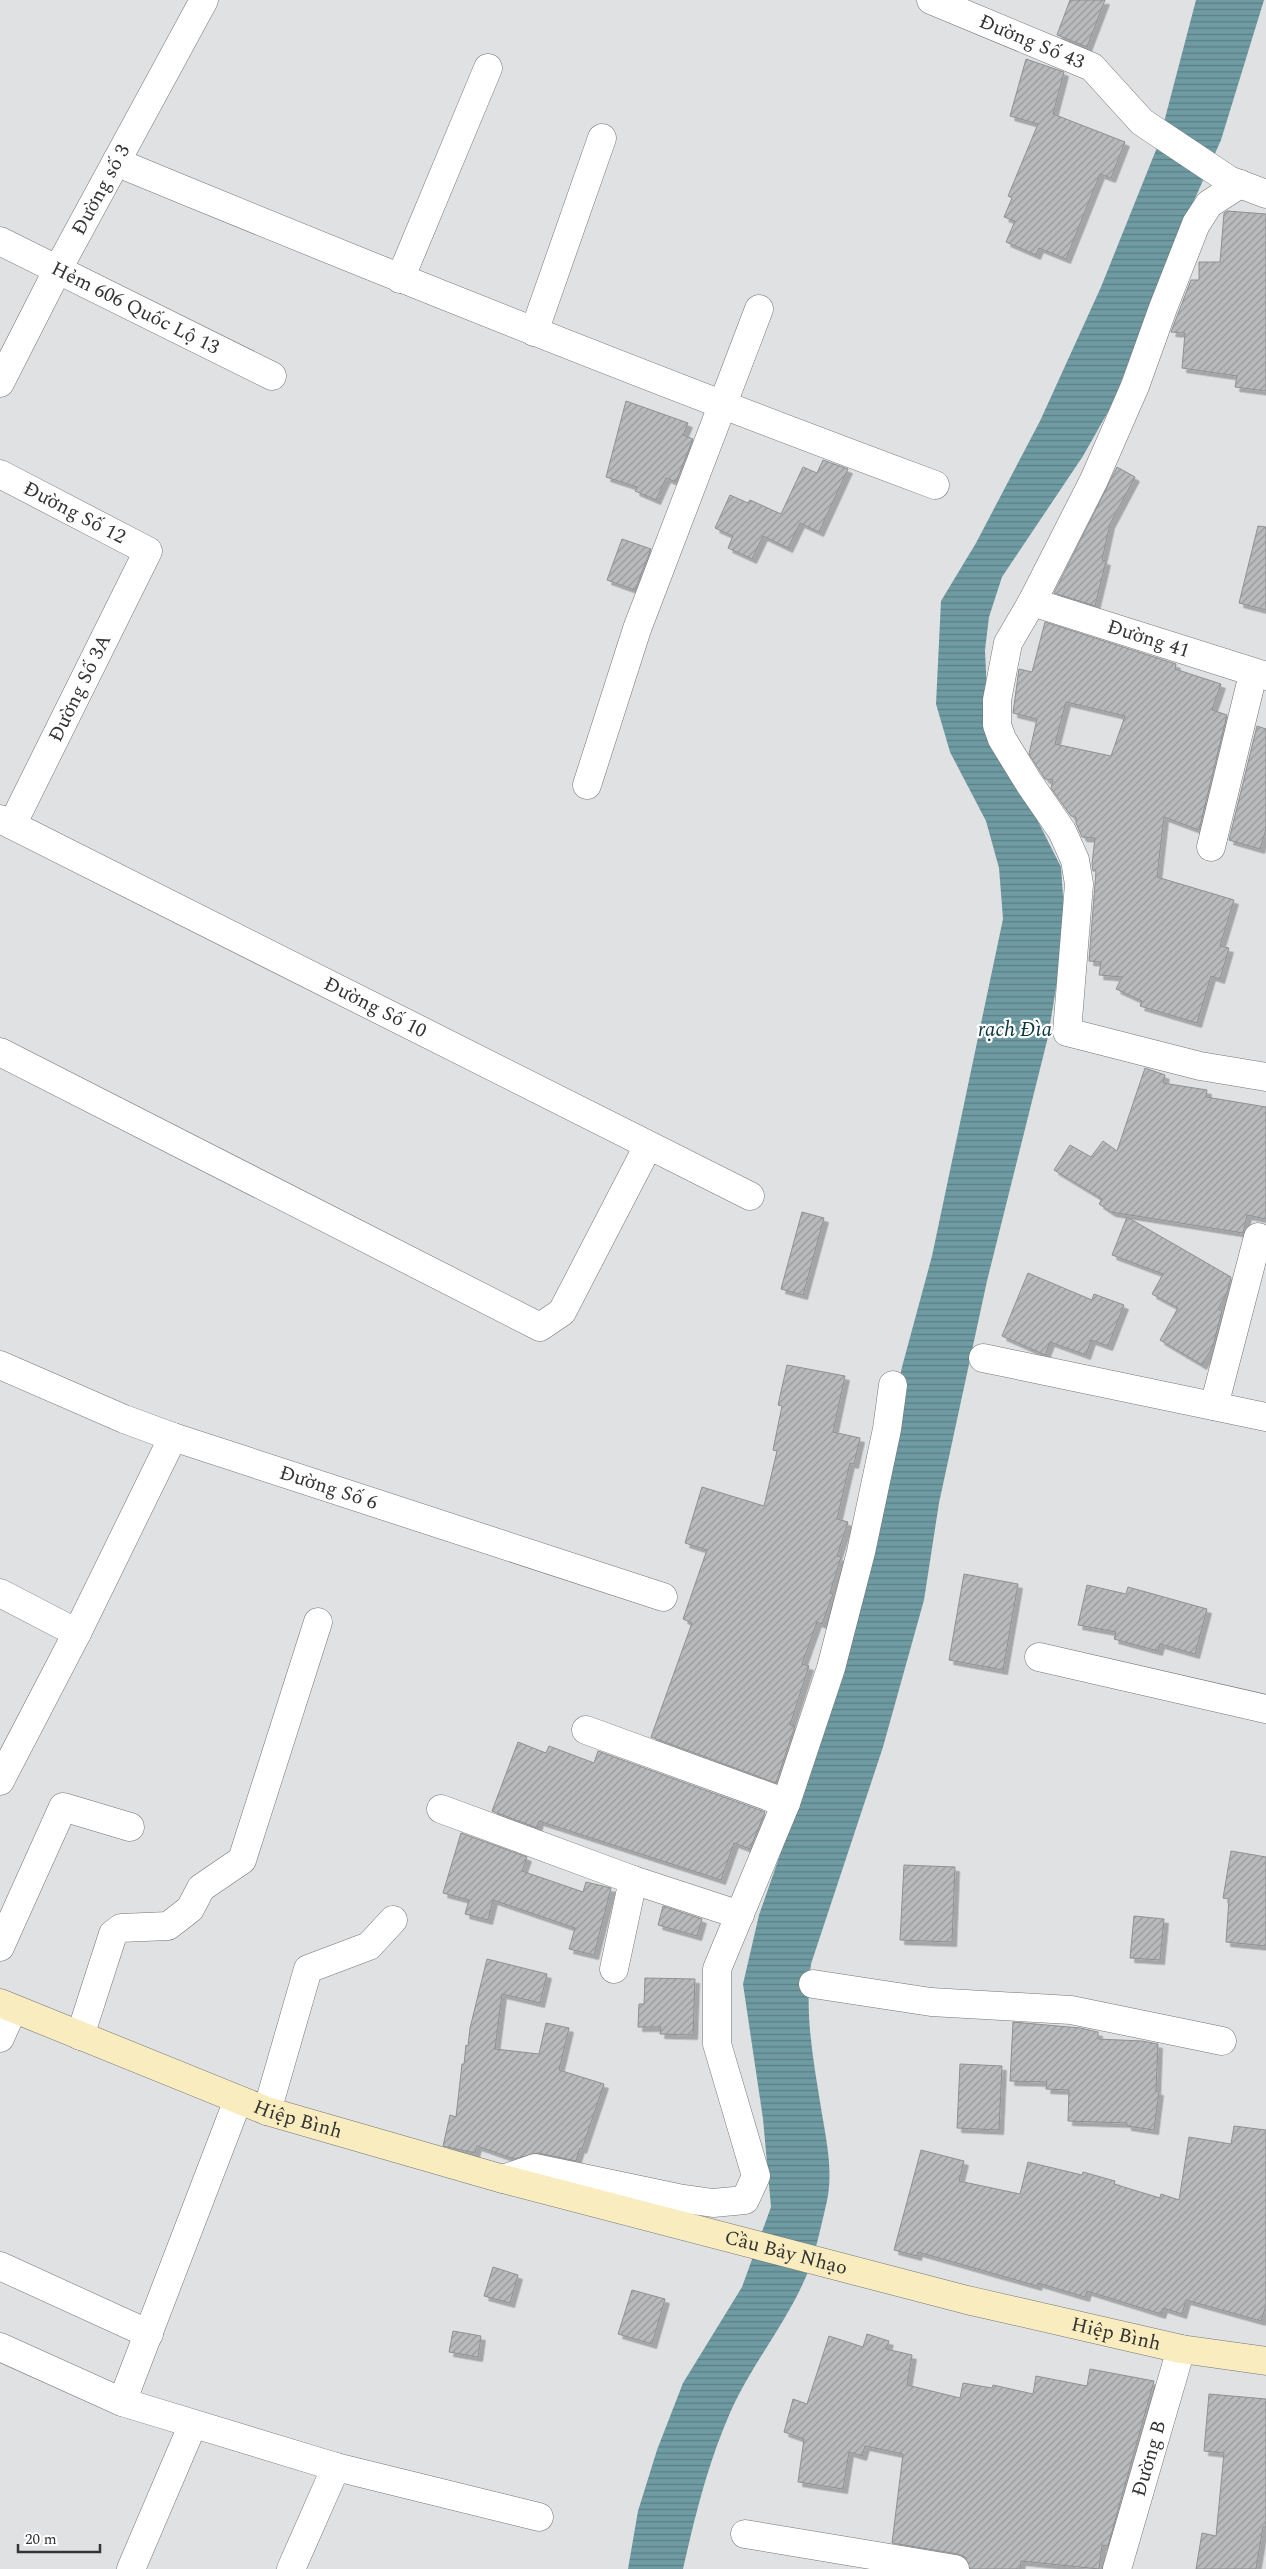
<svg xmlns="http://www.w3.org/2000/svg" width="1266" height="2569" font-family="Spectral,serif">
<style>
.water{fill:url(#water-rules)}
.building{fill:url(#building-hatch);stroke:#8f9091;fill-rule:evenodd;filter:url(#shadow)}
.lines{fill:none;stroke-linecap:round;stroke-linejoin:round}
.minor-casing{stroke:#747577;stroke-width:29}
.secondary-casing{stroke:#747577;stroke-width:29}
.minor{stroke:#fff;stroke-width:28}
.secondary{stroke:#f9ecbf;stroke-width:28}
.labels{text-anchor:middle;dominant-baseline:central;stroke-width:4.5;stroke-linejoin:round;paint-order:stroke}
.street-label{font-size:20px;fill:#343434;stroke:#fff}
.water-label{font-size:21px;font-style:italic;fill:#09353c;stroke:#fff}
</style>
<defs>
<pattern id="water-rules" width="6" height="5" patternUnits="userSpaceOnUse" patternTransform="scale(1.25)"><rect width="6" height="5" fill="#6f9ba2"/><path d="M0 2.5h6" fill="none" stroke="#5c7f85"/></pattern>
<pattern id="building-hatch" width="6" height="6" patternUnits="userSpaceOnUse" patternTransform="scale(1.25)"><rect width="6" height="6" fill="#b9babc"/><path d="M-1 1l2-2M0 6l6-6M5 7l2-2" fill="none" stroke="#97989a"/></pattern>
<filter id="shadow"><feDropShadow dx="4.5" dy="4.5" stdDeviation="0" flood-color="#0004"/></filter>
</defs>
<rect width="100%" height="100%" fill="#e0e1e3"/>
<path class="water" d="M1196 0H1264L1221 140 1172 250 1113 403 1083 456 1002 577 989 617 985 650 987 694 1005 756 1061 867 1064 909 1060 963 1048 1037 987 1281 939 1503 924 1600 883 1747 811 1964C804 2016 814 2063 822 2114 827 2143 833 2172 827 2201 822 2222 817 2246 810 2267 790 2319 752 2363 730 2413 708 2463 695 2516 683 2569H628L638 2511 657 2450 683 2383 742 2287 771 2207 763 2119 743 1984 759 1915 829 1714 902 1367 932 1256 1003 919 999 868 986 821 950 752 936 704 941 601 976 543 1040 421 1101 287 1158 145Z"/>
<path class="building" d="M1070 0H1105L1087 47 1057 35Z
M1026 59 1064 72 1053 114 1125 142 1111 178 1100 174 1066 259 1039 248 1036 255 1006 242 1015 221 1004 217 1012 198 1008 196 1038 124 1010 116Z
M1227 211 1266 214V391L1235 387 1237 376 1182 368 1185 333 1171 332 1191 280H1199V262H1220L1224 213Z
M626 401 688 423 683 435 693 439 676 482 666 478 656 500 635 491 637 487 606 477Z
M823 460 848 469 819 532 800 523 788 548 763 536 752 559 728 548 733 536 715 528 730 495 748 503 750 500 781 514 803 467 817 473Z
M1117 467 1135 477 1110 524 1102 560 1106 561 1095 606 1054 593Z
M1258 526 1266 527V610L1239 603Z
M622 539 651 549 635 590 607 580Z
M1045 622 1176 664 1175 669 1221 684 1212 710 1227 715 1199 830 1164 817 1157 877 1234 900 1220 946 1229 948 1220 979 1211 976 1197 1023 1140 1006 1142 1001 1116 989 1122 977 1099 975 1101 962 1089 961 1096 871H1093L1092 864 1095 838 1082 837 1076 823V817L1071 816 1051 788 1053 780 1045 779 1029 754 1037 719 1013 713 1019 669 1032 672ZM1066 702 1125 716 1111 756 1055 744Z
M1257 726 1266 729V829L1260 849 1229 840Z
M1145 1068 1165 1075 1163 1083 1207 1090 1206 1097 1266 1107V1219L1247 1215 1243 1233 1111 1212 1099 1204 1102 1199 1054 1170 1070 1145 1091 1157 1103 1141 1117 1151Z
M802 1212 824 1218 803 1295 781 1289Z
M1127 1217 1231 1277 1227 1293 1218 1309 1222 1311 1213 1346 1202 1365 1160 1340 1178 1308 1152 1294 1163 1274 1112 1255Z
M1028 1273 1092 1300 1094 1294 1124 1305 1108 1346 1091 1340 1086 1355 1050 1342 1045 1355 1002 1336Z
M787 1365 845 1376 833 1432 860 1438 854 1464 850 1463 837 1519 848 1522 837 1556 841 1557 830 1593 833 1594 822 1624 817 1622 802 1664 809 1666 790 1725 795 1726 776 1783 651 1737 692 1623 683 1619 707 1550 685 1543 702 1487 764 1506 777 1451 773 1450 782 1406 778 1405Z
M964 1574 1018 1584 1003 1670 949 1660Z
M1087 1585 1126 1594 1128 1587 1207 1609 1195 1654 1160 1644 1158 1651 1114 1639 1116 1632 1078 1625Z
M518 1742 546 1753 549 1746 594 1763 598 1751 765 1812 750 1849 734 1843 721 1880 539 1821 537 1828 492 1811Z
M461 1833 527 1857 522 1871 583 1892 586 1882 611 1888 594 1955 569 1949 575 1928 493 1900 488 1920 465 1914 469 1900 443 1893Z
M1231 1851 1266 1857V1946L1226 1942 1229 1899 1223 1898Z
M904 1865 955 1867 952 1942 900 1940Z
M663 1906 702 1919 697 1936 658 1925Z
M1134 1916 1164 1919 1160 1960 1130 1958Z
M487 1959 547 1974 540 2003 502 1994 495 2049 539 2054 546 2023 569 2028 559 2070 604 2084 582 2149 580 2148 576 2161 538 2153 514 2159 477 2146 475 2153 443 2146 450 2115 456 2117 462 2064H464L466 2045 468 2046 470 2028Z
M645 1978 695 1979 693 2035 660 2034 661 2027H638L639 2004H644Z
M1013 2022 1080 2028 1098 2032V2039L1142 2041 1158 2044 1156 2091H1159L1154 2130 1127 2126V2123L1068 2121 1069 2090 1046 2089 1047 2082 1010 2081Z
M960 2064 1002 2066 999 2130 957 2128Z
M1234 2126 1266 2130V2305L1261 2321 1186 2300 1182 2314 1163 2308 1161 2314 1087 2291 1085 2297 1038 2283 1037 2286 918 2252 917 2256 894 2250 921 2150 964 2161 959 2181 1020 2194 1028 2162 1082 2175 1083 2172 1115 2181 1114 2184 1160 2198 1161 2194 1179 2200 1189 2137 1231 2144Z
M493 2267 518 2275 510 2303 484 2296Z
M632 2290 665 2299 652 2344 618 2334Z
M453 2331 481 2336 478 2357 449 2352Z
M867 2334 889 2341 886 2349 912 2355 907 2385 960 2398 963 2383 992 2388 993 2385 1033 2394 1036 2376 1087 2386 1090 2369 1154 2381 1108 2546 1102 2545 1099 2569 1021 2561 1020 2569H970L965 2557 958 2554 892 2543 903 2454 865 2446 862 2456 849 2452 843 2489 798 2482 804 2439 784 2432 793 2399 807 2404 829 2336 863 2347Z
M1209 2394 1266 2399V2527H1263L1256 2569H1196L1202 2533 1216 2536 1224 2453 1204 2451Z"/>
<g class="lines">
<defs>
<g id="minor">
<path id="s1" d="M931 0 1092 67 1142 122 1229 180 1266 194"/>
<path d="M116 162C387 274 660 383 935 485"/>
<path d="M1240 184 1209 204 1196 224 1163 308 1135 386 1094 480 1032 602 1008 643 997 700V725L1002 739 1029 783 1062 831 1075 860 1079 884 1067 1032 1200 1066 1266 1077"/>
<path id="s2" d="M0 241 272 376"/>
<path d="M400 279 488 68"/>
<path d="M534 332 602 138"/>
<path id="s3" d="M0 383 58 269 204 0"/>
<path id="s4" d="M0 474 148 551 12 825"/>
<path id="s5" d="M1032 602 1266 676"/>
<path d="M587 785 637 629 759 309"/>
<path id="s6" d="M0 819 750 1196"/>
<path d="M1211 847 1253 674"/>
<path d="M0 1052 540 1327 562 1312 648 1146"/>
<path d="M983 1358 1266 1417"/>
<path id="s7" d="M0 1365 124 1419 173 1437 663 1597"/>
<path d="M1214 1406 1258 1237"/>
<path d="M0 1593 77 1633"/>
<path d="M1039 1657 1266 1709"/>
<path d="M586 1730 786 1803"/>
<path d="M0 1781 77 1633 173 1437"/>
<path d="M441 1809 633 1880 740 1915"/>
<path d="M0 1947 63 1807 130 1827"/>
<path d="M614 1969 633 1880"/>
<path d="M813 1984 931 2002 1071 2010 1222 2041"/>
<path d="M80 2036 113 1934 121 1928 168 1926 190 1909 201 1888 242 1860 318 1622"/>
<path d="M0 2038 13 2009"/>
<path d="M267 2111 308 1969 369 1946 393 1920"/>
<path d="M503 2179 535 2168 678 2198 713 2203 745 2200 756 2176 717 2044V1969L786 1803 831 1668 861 1552 887 1429 893 1385"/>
<path d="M0 2266 149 2334"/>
<path d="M0 2347 122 2402 336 2467 539 2517"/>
<path d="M122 2402 238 2100"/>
<path d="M745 2534 955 2569"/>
<path d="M131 2569 193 2424"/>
<path d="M291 2569 336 2467"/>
<path id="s8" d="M1117 2569 1181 2349"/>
</g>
<g id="secondary">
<path id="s9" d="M0 2003 267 2111 503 2179 967 2300 1181 2349 1266 2361"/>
</g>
</defs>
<use href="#minor" class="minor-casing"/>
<use href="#secondary" class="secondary-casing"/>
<use href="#minor" class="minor"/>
<use href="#secondary" class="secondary"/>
</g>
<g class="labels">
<g class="street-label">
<text stroke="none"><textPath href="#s1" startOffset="109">Đường Số 43</textPath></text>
<text stroke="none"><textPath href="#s3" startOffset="218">Đường số 3</textPath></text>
<text stroke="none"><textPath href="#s2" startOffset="151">Hẻm 606 Quốc Lộ 13</textPath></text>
<text stroke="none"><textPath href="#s4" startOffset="84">Đường Số 12</textPath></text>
<text stroke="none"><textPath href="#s5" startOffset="122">Đường 41</textPath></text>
<text transform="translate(80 688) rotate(-64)">Đường Số 3A</text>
<text stroke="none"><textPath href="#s6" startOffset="420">Đường Số 10</textPath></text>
<text stroke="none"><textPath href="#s7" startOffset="351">Đường Số 6</textPath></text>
<text stroke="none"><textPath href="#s9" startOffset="320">Hiệp Bình</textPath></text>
<text stroke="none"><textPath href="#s9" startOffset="826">Cầu Bảy Nhạo</textPath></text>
<text stroke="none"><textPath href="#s9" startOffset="1166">Hiệp Bình</textPath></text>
<text stroke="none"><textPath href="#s8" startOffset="115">Đường B</textPath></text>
</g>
<g class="water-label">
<text x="1015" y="1030">rạch Đìa</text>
</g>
</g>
<path d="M18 2544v8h82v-8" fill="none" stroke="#343434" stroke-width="2.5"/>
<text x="25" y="2544" font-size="15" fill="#343434" stroke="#ffffff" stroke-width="4" paint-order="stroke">20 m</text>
</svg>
